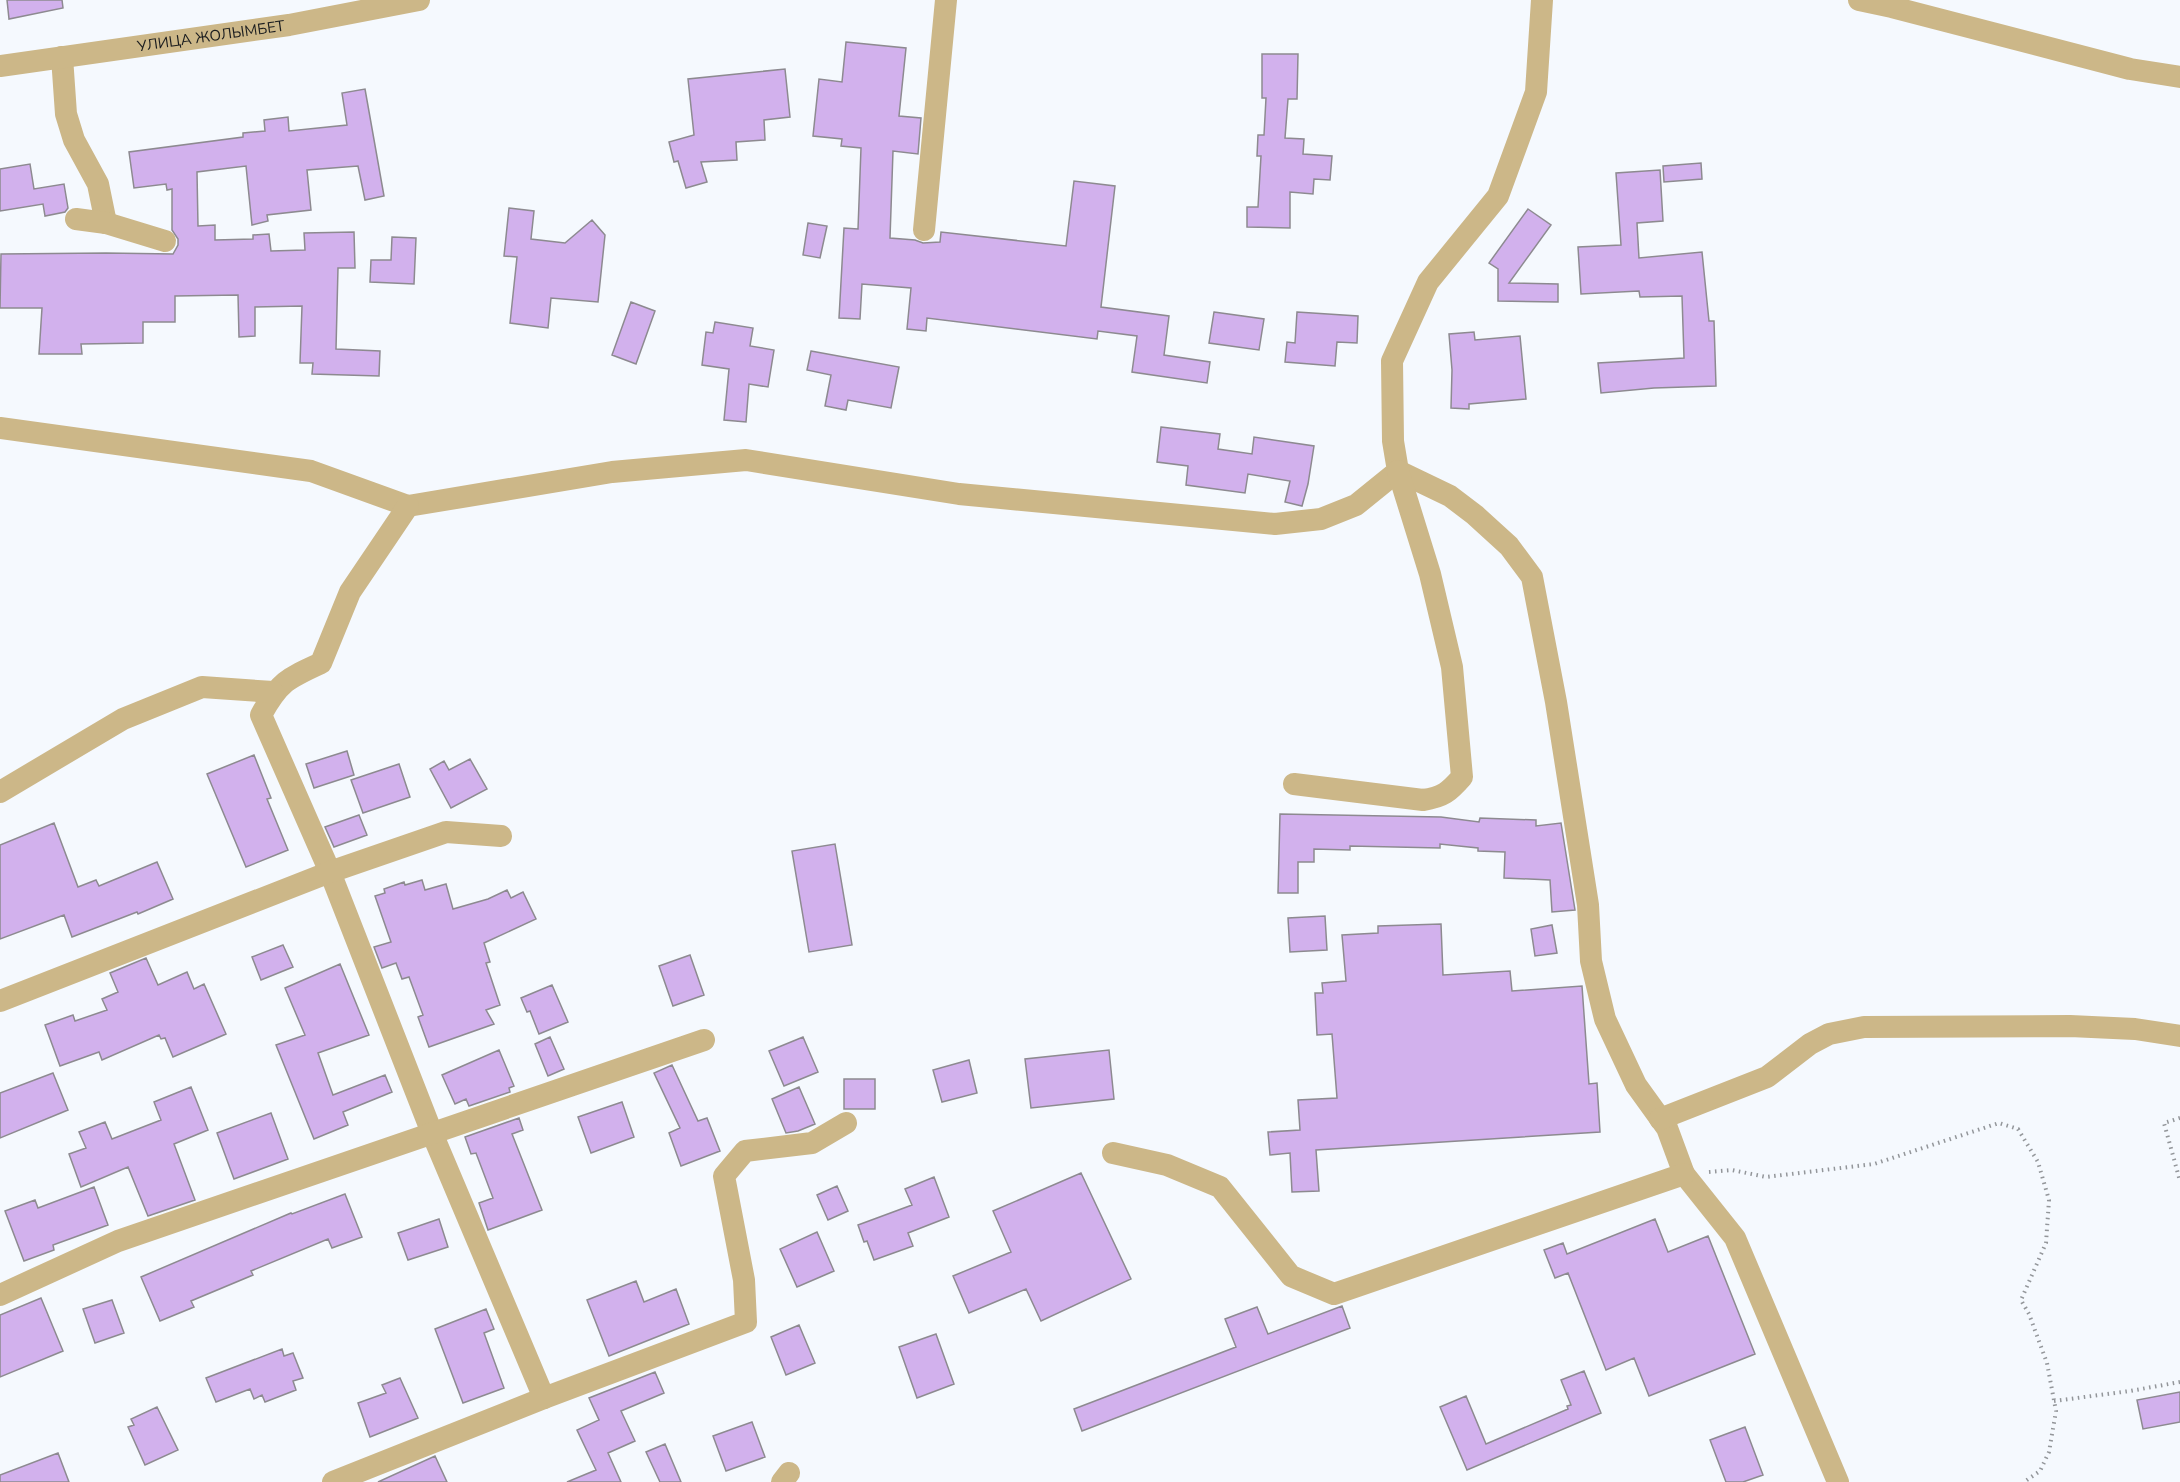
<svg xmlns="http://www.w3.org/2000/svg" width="2180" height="1482" font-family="'Nunito Sans',sans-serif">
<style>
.building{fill:#d2b1ed;stroke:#8d8a90;stroke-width:1.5}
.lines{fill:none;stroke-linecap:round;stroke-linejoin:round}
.path{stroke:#93969a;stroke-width:4;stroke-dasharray:1.5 4.5;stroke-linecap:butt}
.minor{stroke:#ccb788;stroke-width:22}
.labels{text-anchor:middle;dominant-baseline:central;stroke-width:6;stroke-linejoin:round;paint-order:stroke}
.street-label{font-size:15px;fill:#1b1d1f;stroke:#fff}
</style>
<rect width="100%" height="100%" fill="#f5f9fe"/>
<path class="building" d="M7 0H62L63 8 9 19Z
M846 42 906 48 899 116 921 118 918 154 893 151 890 238 915 240 923 243 940 242 941 232 1066 246 1074 181 1115 186 1101 307 1169 316 1164 355 1210 362 1207 383 1132 372 1137 336 1098 331 1097 339 927 318 926 331 907 329 911 288 862 284 860 319 839 318 844 228 858 229 861 148 841 146 842 139 813 136 819 79 842 82Z
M1262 54H1298L1297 99H1288L1285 138 1304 139 1303 154 1332 156 1330 180 1314 179 1313 194 1290 192V228L1247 227V207H1258L1261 156H1257L1258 135H1264L1266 98H1262Z
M785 69 790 117 764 120 765 140 736 142 737 160 701 162 707 182 686 188 678 161 674 162 669 142 694 135 688 79Z
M365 89 384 196 365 200 358 166 307 170 311 210 267 215 268 221 252 225 246 166 197 172 198 226 215 225V240L253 239V235L269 234 271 251 305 250 304 233 354 232 355 268H338L336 349 380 351 379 376 312 374 313 363H300L302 306 255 307V336L239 337 238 295 175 296V322H143V343L81 344 82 354H39L42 308H0L1 254 106 253 173 254 178 245V239L172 230V189L167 190 166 184 134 188 129 152 243 137V133L265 131 264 120 288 117 289 131 347 125 342 93Z
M1701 163 1702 179 1664 182 1663 166Z
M30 164 34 189 64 184 68 208 65 212 45 216 43 204 0 211V169Z
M1660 170 1663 221 1637 223 1639 258 1702 252 1709 321H1714L1716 386 1654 388 1601 393 1598 363 1684 358 1682 296 1640 297 1639 291 1581 294 1578 247 1621 245 1616 173Z
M509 208 534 211 531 239 565 243 592 220 605 235 598 302 551 298 548 328 510 323 517 257 504 256Z
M1528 209 1551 225 1509 283 1558 284V302L1498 301V269L1489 263Z
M808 223 827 226 820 258 803 255Z
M392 237 416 238 414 284 370 282 371 260H391Z
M631 302 655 311 636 364 612 355Z
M1214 312 1264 319 1259 350 1209 343Z
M1297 312 1358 316 1357 343 1337 342 1335 366 1285 362 1287 342 1295 343Z
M715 322 753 328 750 346 774 350 768 387 749 384 746 422 724 420 729 369 702 365 706 332 713 333Z
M1474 332 1475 340 1520 336 1526 399 1469 404V409L1451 408 1452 370 1449 334Z
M811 351 899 367 891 408 848 400 846 410 825 406 831 375 807 370Z
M1161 427 1220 434 1218 449 1252 454 1254 437 1314 446 1308 484 1302 506 1285 502 1290 481 1248 474 1245 493 1186 485 1188 466 1157 462Z
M347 751 354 775 314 788 306 764Z
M254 755 271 798 267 799 288 850 246 867 207 774Z
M470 759 487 789 451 808 430 769 444 761 449 770Z
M399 764 410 797 363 813 351 780Z
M1280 814 1441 817 1479 822 1480 818 1536 820V826L1561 823 1575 910 1552 912 1550 880 1504 878 1505 852 1478 851V848L1440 844V848L1350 846V850L1314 849V862H1298V893H1278Z
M359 815 367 835 334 847 325 827Z
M54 823 78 887 96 880 99 886 157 862 173 899 138 914 137 912 72 937 64 915 0 939V845Z
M835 844 852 945 809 952 792 851Z
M422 880 425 890 446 884 453 909 488 899 507 890 511 898 523 892 536 919 484 943 490 962 486 963 500 1005 486 1010 494 1024 429 1047 418 1017 423 1015 409 977 402 979 396 963 382 968 374 947 391 942 375 896 385 893 384 889 404 882 405 885Z
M1325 916 1327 950 1290 952 1288 918Z
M1441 924 1443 975 1510 971 1512 991 1582 986 1589 1084 1597 1083 1600 1132 1316 1150 1319 1191 1292 1192 1290 1153 1270 1155 1268 1132 1300 1130 1298 1100 1337 1098 1332 1034 1317 1035 1315 993H1323L1322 983 1346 981 1342 935 1378 933V926Z
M1552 925 1557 953 1535 956 1531 929Z
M283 945 293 967 261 980 252 957Z
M690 955 704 995 673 1006 659 966Z
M146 958 158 985 187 972 194 989 204 984 226 1034 173 1057 165 1038 161 1039 159 1035 102 1060 99 1052 60 1066 45 1025 73 1015 75 1021 107 1010 102 999 118 992 110 973Z
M340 964 369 1035 318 1053 333 1095 385 1075 392 1092 343 1112 348 1125 314 1139 276 1045 305 1035 285 988Z
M552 985 568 1022 539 1034 530 1011 527 1012 521 998Z
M550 1037 564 1069 548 1076 535 1044Z
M803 1037 818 1072 784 1086 769 1051Z
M499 1050 514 1086 509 1088 510 1092 469 1106 466 1099 455 1104 442 1075Z
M1109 1050 1114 1099 1031 1108 1025 1059Z
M969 1060 977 1093 942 1102 933 1070Z
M672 1065 698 1121 707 1118 720 1151 681 1166 669 1133 680 1128 654 1073Z
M53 1073 68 1110 0 1138V1093Z
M844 1079H875V1109H844Z
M191 1087 208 1130 174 1144 195 1200 148 1216 128 1167 81 1187 69 1154 86 1148 79 1132 105 1122 112 1139 161 1120 154 1102Z
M799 1087 815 1124 798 1131 786 1133 772 1099Z
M622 1102 634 1137 591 1153 578 1117Z
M271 1113 288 1159 234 1179 217 1133Z
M519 1118 523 1130 512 1134 542 1210 488 1230 479 1203 493 1198 476 1153 471 1154 465 1137Z
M1081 1173 1131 1279 1041 1321 1026 1289 969 1313 953 1276 1011 1252 993 1211Z
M934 1177 949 1217 908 1233 913 1246 874 1260 867 1241 864 1242 858 1225 912 1205 905 1189Z
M837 1186 848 1211 828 1220 817 1195Z
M94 1187 108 1225 53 1245 54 1250 24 1261 5 1211 35 1200 38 1208Z
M345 1194 362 1237 332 1248 328 1239 251 1271 253 1275 191 1301 194 1307 160 1321 141 1277 291 1213 292 1214Z
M439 1219 448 1247 408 1260 398 1233Z
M1655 1219 1668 1252 1708 1236 1755 1354 1649 1396 1634 1358 1606 1370 1568 1273 1555 1278 1544 1250 1563 1243 1567 1254Z
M817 1232 834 1271 797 1287 780 1249Z
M636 1281 644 1302 676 1289 689 1324 609 1356 587 1300Z
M41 1298 63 1351 0 1377V1315Z
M112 1300 124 1333 95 1343 83 1309Z
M1342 1306 1350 1328 1082 1431 1074 1409 1236 1347 1225 1319 1257 1307 1268 1334Z
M486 1309 494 1329 484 1333 504 1388 463 1403 435 1329Z
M799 1325 815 1363 786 1375 771 1337Z
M936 1334 954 1384 917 1398 899 1347Z
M282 1349 284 1356 293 1353 303 1378 293 1381 296 1390 265 1402 262 1395 254 1399 250 1389 216 1402 206 1378Z
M1584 1371 1601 1413 1467 1470 1440 1407 1466 1396 1486 1444 1568 1409 1567 1406 1571 1405 1561 1380Z
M655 1372 664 1393 621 1411 635 1441 608 1453 621 1482H567L596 1470 577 1430 599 1420 589 1398Z
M400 1378 418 1418 370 1437 358 1403 386 1393 382 1385Z
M2180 1392V1422L2143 1429 2137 1400Z
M157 1407 178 1450 145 1465 128 1427 134 1425 131 1419Z
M752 1422 765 1457 726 1471 713 1436Z
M1745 1427 1763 1475 1743 1482H1726L1710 1440Z
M665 1444 681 1482H660L646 1452Z
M58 1453 69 1482H0V1475Z
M435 1456 447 1482H378Z"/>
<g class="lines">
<path class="path" d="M2180 1118 2164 1123 2180 1181
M1709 1172 1732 1170 1766 1177 1874 1164 1999 1123 2018 1129 2038 1162 2049 1200 2046 1243 2021 1300 2029 1314 2047 1363 2056 1411 2049 1452 2040 1471 2024 1482
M2054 1401 2130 1391 2180 1382"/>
<g class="minor">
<path d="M1859 0 1892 7 2130 69 2180 77"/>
<path d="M62 57 66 114 74 140 98 184 106 223"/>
<path id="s1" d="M0 66 289 25 419 0"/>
<path d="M76 219 106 223 165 241"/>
<path d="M924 230 946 0"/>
<path d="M0 428 311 471 408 506 612 472 746 460 959 494 1275 524 1321 519 1356 505 1398 471 1393 441 1392 361 1428 282 1498 196 1536 92 1542 0"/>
<path d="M1398 471 1450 496 1475 515 1509 546 1532 577 1556 702 1588 905 1591 961 1605 1019 1636 1085 1667 1128 1684 1174 1735 1238 1838 1482"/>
<path d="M408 506 350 592 321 663C288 678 279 682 261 715L330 872 432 1133 544 1398"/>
<path d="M1294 784 1423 800C1443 797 1449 792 1462 777L1452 667 1430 574 1398 471"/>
<path d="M0 792 123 719 202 687 273 692"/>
<path d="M0 1001 330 872 446 832 501 836"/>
<path d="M1660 1119 1767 1077 1810 1044 1829 1034 1864 1027 2070 1026 2135 1029 2180 1036"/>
<path d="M1113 1153 1167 1165 1220 1187 1291 1276 1334 1294 1684 1174"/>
<path d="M0 1295 118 1241 704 1040"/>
<path d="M333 1482 544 1398 746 1322 744 1280 724 1176 745 1151 812 1143 846 1123"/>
<path d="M782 1482 789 1473"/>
</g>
</g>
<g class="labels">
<g class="street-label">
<text stroke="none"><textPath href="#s1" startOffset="213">УЛИЦА ЖОЛЫМБЕТ</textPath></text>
</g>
</g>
</svg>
